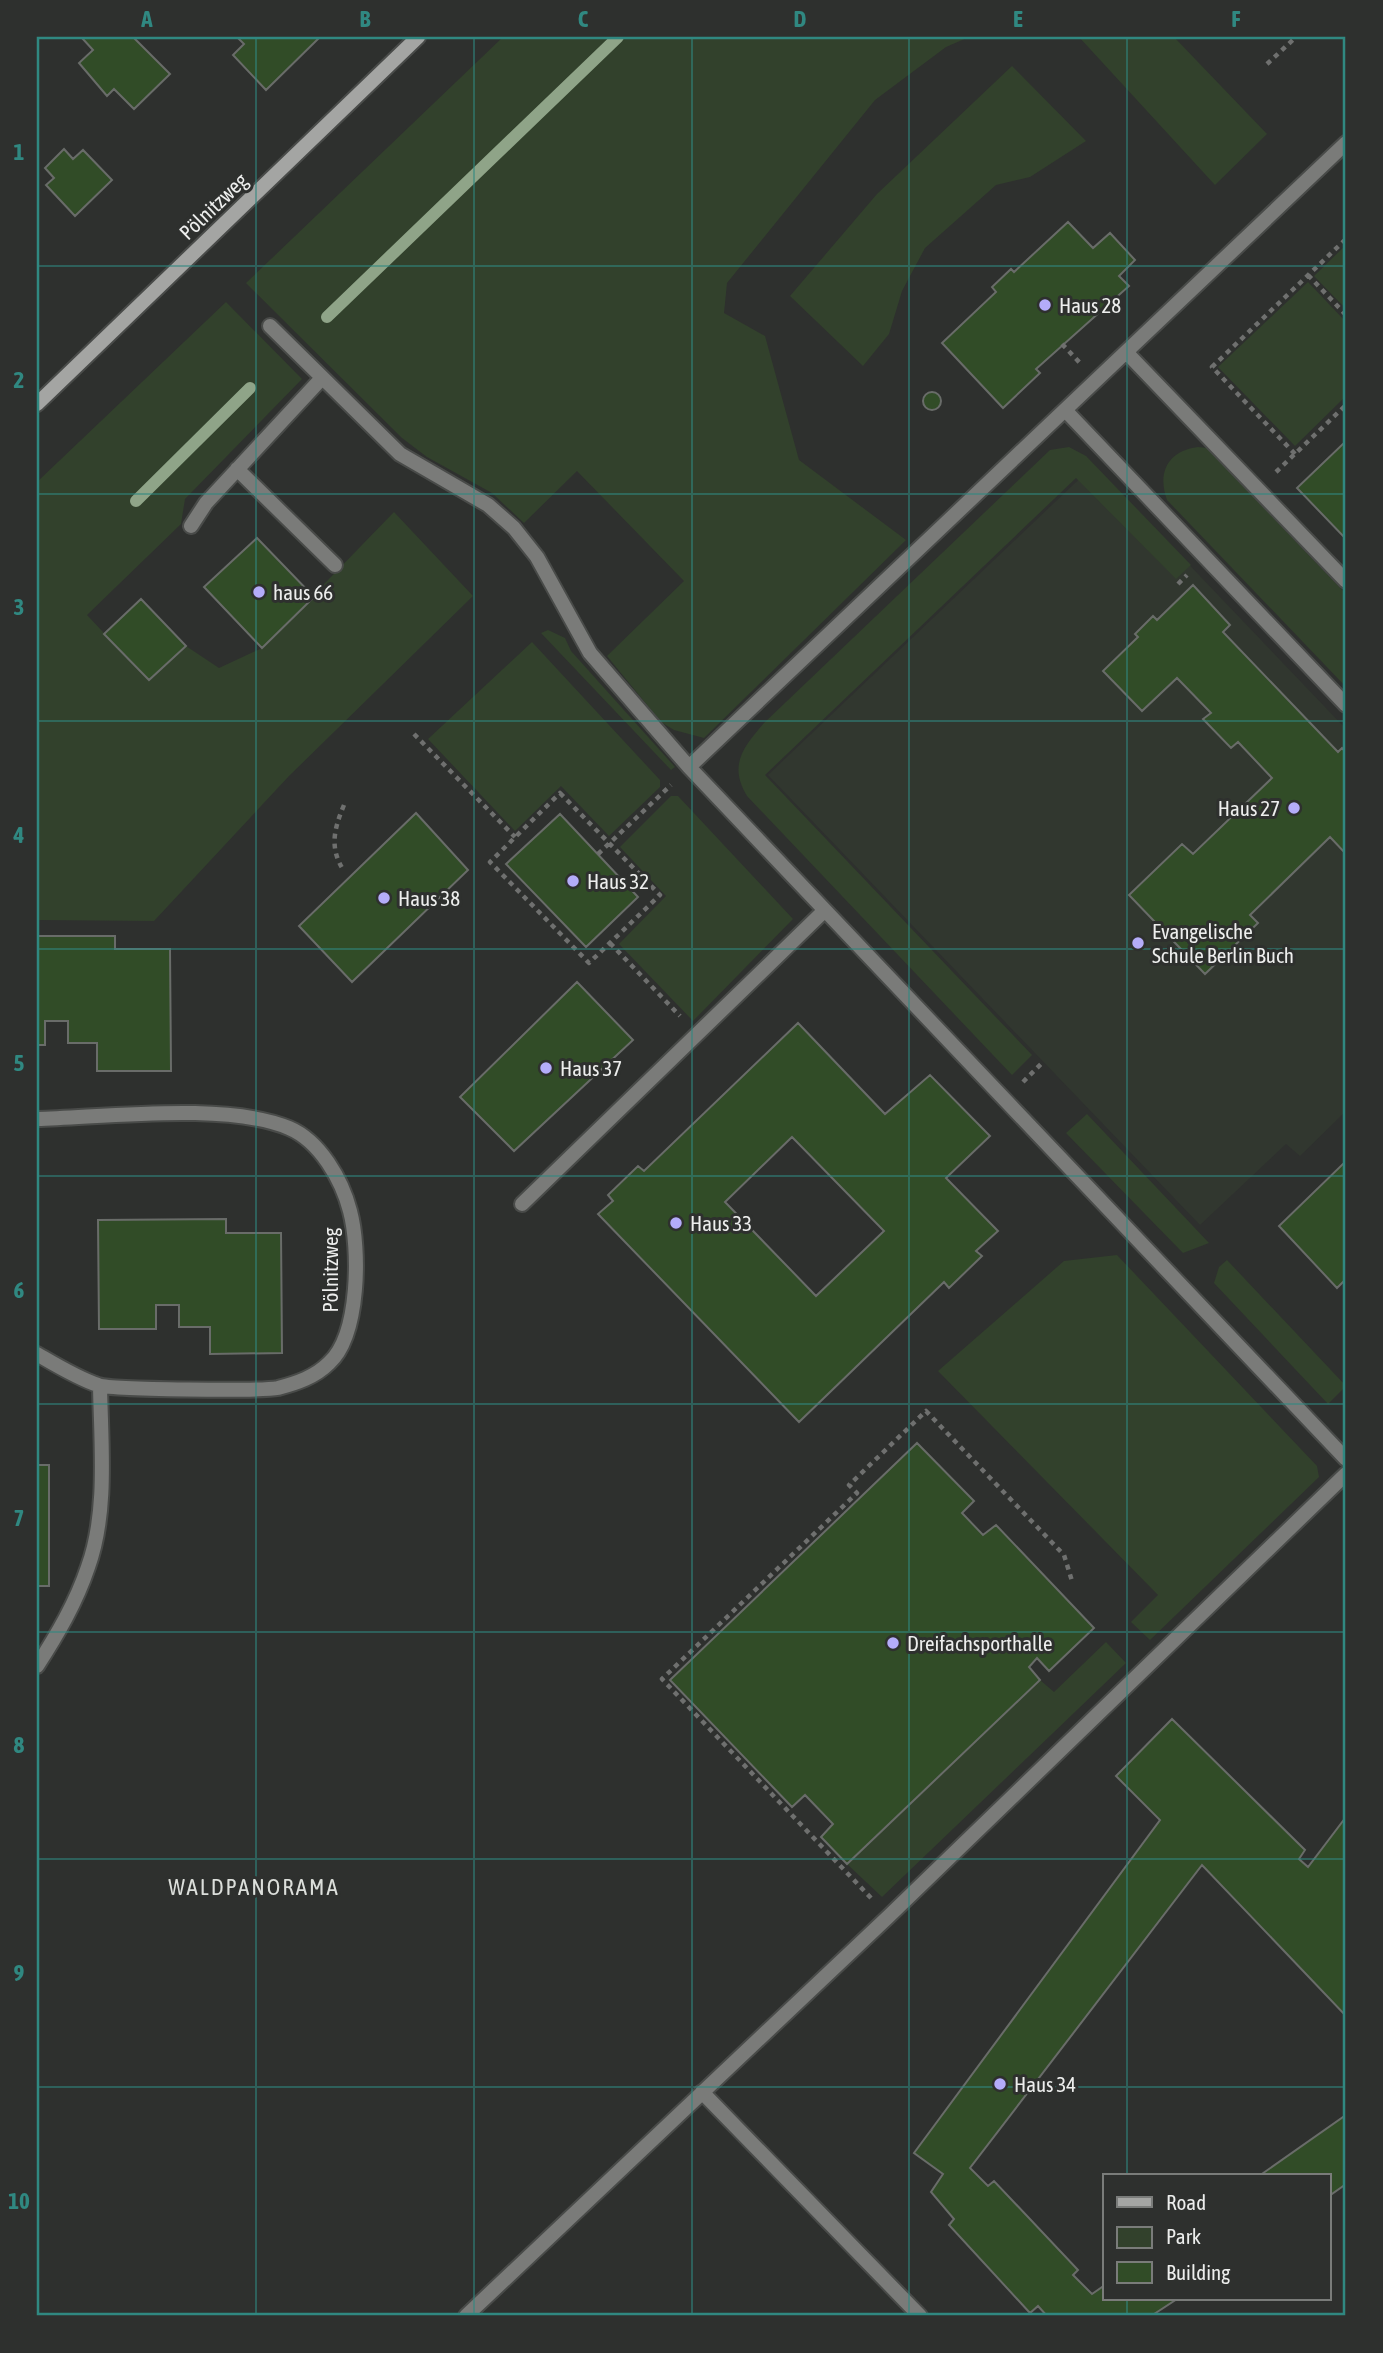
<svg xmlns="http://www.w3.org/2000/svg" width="1383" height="2353" font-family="'Asap Condensed',sans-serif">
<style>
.built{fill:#31372f}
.green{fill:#32412c}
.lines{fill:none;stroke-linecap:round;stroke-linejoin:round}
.stream{stroke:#8fa488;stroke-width:12}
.building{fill:#314c27;stroke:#696c69;stroke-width:2;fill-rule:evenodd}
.lane-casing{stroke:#494b49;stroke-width:18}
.secondary-casing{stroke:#494b49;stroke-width:18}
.path{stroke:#6f706f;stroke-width:4.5;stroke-dasharray:5 5;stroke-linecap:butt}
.lane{stroke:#7a7b79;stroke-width:14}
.secondary{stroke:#a4a5a3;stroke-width:14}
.grid{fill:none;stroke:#308881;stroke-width:2;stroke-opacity:0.55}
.poi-dot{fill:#b4acf9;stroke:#2e302e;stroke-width:2.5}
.labels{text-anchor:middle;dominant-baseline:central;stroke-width:6;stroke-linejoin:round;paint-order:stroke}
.street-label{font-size:21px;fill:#edeeed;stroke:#2e302e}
.poi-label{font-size:21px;fill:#edeeed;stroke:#2e302e;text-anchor:start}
.neighbourhood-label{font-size:23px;letter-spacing:2px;fill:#dcdfdb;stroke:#2e302e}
.neatline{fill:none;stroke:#308881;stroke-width:2.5}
.grid-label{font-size:23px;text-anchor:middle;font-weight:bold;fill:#308881}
</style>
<rect width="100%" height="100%" fill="#2e302e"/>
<path class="built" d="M1094 465 1346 729V1111L1300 1156 1286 1144 1200 1225 768 775Z"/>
<path class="green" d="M503 37H969L946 47 875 100 727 283 724 313 765 336 799 460 906 540 704 738 674 730 661 722 607 656 684 581 577 471 524 523 492 493 427 457 402 438 246 283Z
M1079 37H1174L1267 134 1215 185Z
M1012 66 1086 141 1030 177 996 185 925 248 902 291 889 334 863 366 790 296 877 194Z
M1346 245V309L1314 276Z
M1308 282 1346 322V396L1295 446 1218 367Z
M226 302 302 379 185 499 181 524 87 615 148 680 186 646 219 668 262 648 394 512 473 596 289 776 154 921 37 920V482Z
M1069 447 1086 456 1191 565 1176 579 1076 478 765 775 1032 1055 1012 1075 747 796C728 764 744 747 764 723L1050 450Z
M1198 447 1207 448 1346 594V687L1167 500C1157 472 1168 451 1198 447Z
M548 630 565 638 571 651 675 767 671 770 541 633Z
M532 642 660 780V787L609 836 561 786 515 831 428 739Z
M671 796H678L793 919 693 1021 619 944 666 896 620 847Z
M1087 1114 1209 1243 1183 1253 1066 1133Z
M1117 1255 1317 1466 1319 1477 1150 1640 1131 1622 1158 1595 938 1371 1064 1261Z
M1227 1260 1346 1386 1328 1404 1214 1283 1219 1267Z
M1106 1642 1126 1663 882 1897 847 1864 1040 1680 1054 1692Z"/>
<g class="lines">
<path class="stream" d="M327 317 618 37
M136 501 250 388"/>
</g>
<path class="building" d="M83 37H133L170 74 134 109 114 89 107 96 79 63 93 50 82 38Z
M237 37H320L266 90 233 55 244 44Z
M64 149 73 159 83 150 112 180 75 216 46 185 54 178 45 168Z
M1068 222 1093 248 1110 233 1135 260 1119 276 1129 286 1036 369 1040 373 1003 408 942 343 996 292 992 287 1011 269 1014 272Z
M923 401a9 9 0 1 1 18 0a9 9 0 1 1-18 0Z
M1346 441V539L1297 488Z
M257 538 314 597 262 648 204 587Z
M1193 585 1230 625 1223 632 1338 752 1342 748 1346 753V854L1330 837 1250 915 1258 923 1205 974 1129 895 1182 844 1193 854 1272 778 1238 742 1231 748 1203 719 1211 713 1177 678 1142 711 1103 671 1138 637 1135 634 1153 616 1157 620Z
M141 599 186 646 149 680 104 634Z
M416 813 468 870 352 982 299 926Z
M560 814 638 897 586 947 506 864Z
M37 936H115V949H170L171 1071H97V1043H68V1021H45V1045H37Z
M577 982 633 1040 514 1151 460 1097Z
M798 1023 885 1114 930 1075 990 1136 946 1178 998 1231 976 1251 982 1256 949 1288 944 1282 799 1422 598 1214 613 1201 608 1195 638 1166 644 1171ZM792 1137 884 1231 816 1296 725 1202Z
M1346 1161V1279L1337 1288 1279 1226Z
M226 1219V1233H281L282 1353 210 1354V1327H179V1305H156V1329H99L98 1220Z
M917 1443 974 1501 962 1513 983 1535 996 1525 1094 1628 1049 1671 1037 1658 1029 1667 1040 1680 847 1864 821 1837 833 1824 805 1795 792 1807 670 1680Z
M37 1465H49V1586H37Z
M1172 1719 1305 1850 1299 1859 1308 1867 1346 1817V2016L1202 1865 970 2168 988 2186 994 2181 1078 2270 1073 2275 1092 2294 1105 2285V2299H1177L1151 2316H1047L1038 2306 1030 2313 949 2225 954 2219 931 2192 943 2174 914 2153 1160 1820 1116 1776Z
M1346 2115V2184L1329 2196V2176H1259Z"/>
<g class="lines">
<defs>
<path id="lane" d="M270 326 400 454 488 505 514 528 537 557 590 653 689 767 1346 1459
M1127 353 1346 581
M1066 411 1346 705
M237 469 335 565
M191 526 206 503 322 378
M689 767 1346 143
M37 1119C107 1117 227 1102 289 1128 320 1141 342 1180 350 1211 360 1248 360 1335 329 1363 315 1377 297 1383 278 1388 263 1391 111 1390 98 1385 77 1378 56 1365 37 1354
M522 1204 824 911
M37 1666C57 1635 76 1603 88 1567 108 1512 101 1444 100 1386
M702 2092 920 2316
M466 2316 889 1916 1346 1474"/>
<path id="secondary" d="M37 404 418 37"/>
</defs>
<use href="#lane" class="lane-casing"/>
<use href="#secondary" class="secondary-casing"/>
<path class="path" d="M1267 64 1296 37
M1308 275 1346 315
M1062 344 1080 363
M1295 454 1212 367 1346 239
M1276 472 1346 405
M1178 584 1187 575
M414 734 515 837
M560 793 660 895 589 963 490 862Z
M344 805C334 829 329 848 344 871
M598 854 671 785
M610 943 680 1016
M1023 1082 1042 1063
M871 1898 662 1679 857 1493 849 1485 926 1411 1064 1555 1072 1581"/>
<use href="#lane" class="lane"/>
<use href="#secondary" class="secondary"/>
</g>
<path class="grid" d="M256 37V2316M474 37V2316M692 37V2316M909 37V2316M1127 37V2176M37 266H1346M37 494H1346M37 721H1346M37 949H1346M37 1176H1346M37 1404H1346M37 1632H1346M37 1859H1346M37 2087H1346M1127 2299V2316"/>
<g class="poi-dot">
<circle cx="1045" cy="305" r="7"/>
<circle cx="259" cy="592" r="7"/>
<circle cx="1294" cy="808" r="7"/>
<circle cx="573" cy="881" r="7"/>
<circle cx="384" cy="898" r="7"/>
<circle cx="1138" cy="943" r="7"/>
<circle cx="546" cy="1068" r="7"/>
<circle cx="676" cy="1223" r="7"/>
<circle cx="893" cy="1643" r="7"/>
<circle cx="1000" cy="2084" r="7"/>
</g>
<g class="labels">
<g class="street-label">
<text transform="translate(213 206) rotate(-44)">Pölnitzweg</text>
<text transform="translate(330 1270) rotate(-90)">Pölnitzweg</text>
</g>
<g class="poi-label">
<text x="1059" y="305">Haus 28</text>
<text x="273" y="592">haus 66</text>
<text x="1280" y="808" text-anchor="end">Haus 27</text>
<text x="587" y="881">Haus 32</text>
<text x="398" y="898">Haus 38</text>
<text x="1152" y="931">Evangelische<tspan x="1152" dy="24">Schule Berlin Buch</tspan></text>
<text x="560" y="1068">Haus 37</text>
<text x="690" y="1223">Haus 33</text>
<text x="907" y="1643">Dreifachsporthalle</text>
<text x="1014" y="2084">Haus 34</text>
</g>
<g class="neighbourhood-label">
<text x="254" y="1887">WALDPANORAMA</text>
</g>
</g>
<rect width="1383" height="2353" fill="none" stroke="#2e302e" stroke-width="77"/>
<rect x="1103" y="2174" width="228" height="126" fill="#2e302e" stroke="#7a7c7a" stroke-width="2"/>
<rect x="1117" y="2197" width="35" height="10" fill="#a4a5a3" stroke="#7a7c7a" stroke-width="2"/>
<text x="1166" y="2210" font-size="21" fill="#edeeed">Road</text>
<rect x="1117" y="2227" width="35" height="21" fill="#32412c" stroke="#7a7c7a" stroke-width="2"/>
<text x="1166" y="2244" font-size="21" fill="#edeeed">Park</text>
<rect x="1117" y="2262" width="35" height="21" fill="#314c27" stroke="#7a7c7a" stroke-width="2"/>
<text x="1166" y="2280" font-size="21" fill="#edeeed">Building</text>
<rect x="38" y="38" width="1306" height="2276" class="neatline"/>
<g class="grid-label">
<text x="147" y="27">A</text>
<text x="365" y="27">B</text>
<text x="583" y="27">C</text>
<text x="800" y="27">D</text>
<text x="1018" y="27">E</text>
<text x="1236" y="27">F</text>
<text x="19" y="160">1</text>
<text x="19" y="388">2</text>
<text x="19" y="615">3</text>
<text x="19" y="843">4</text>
<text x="19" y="1071">5</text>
<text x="19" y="1298">6</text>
<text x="19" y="1526">7</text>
<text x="19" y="1753">8</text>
<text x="19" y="1981">9</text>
<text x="19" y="2209">10</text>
</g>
</svg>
